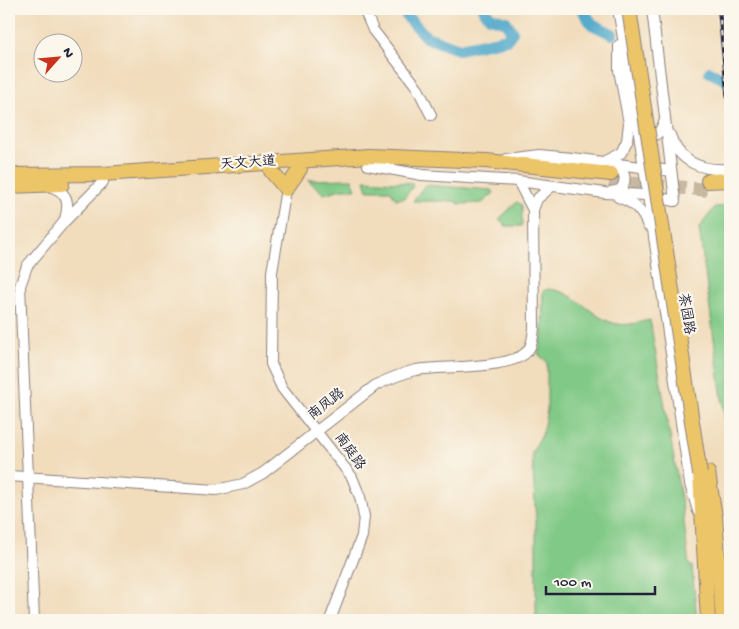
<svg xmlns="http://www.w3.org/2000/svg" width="739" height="629" font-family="'Gochi Hand','LXGW WenKai TC',sans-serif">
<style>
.green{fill:#81c986;stroke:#527660}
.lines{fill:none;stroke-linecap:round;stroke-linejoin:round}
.river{stroke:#4ba6c9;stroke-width:12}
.major-tunnel{stroke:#c8b7a1;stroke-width:14;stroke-dasharray:14 7;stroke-linecap:butt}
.minor-casing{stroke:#8a7f7b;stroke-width:12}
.major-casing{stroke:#8a7f7b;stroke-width:16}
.minor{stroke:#fff;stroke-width:10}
.major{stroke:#edc569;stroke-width:14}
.rail-casing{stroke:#22223b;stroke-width:4}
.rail{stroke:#fbf7ec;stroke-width:2;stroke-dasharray:5.5;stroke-linecap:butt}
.major-bridge-casing{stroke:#8a7f7b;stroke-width:16;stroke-linecap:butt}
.major-bridge{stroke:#edc569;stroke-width:14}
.labels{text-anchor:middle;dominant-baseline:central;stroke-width:4.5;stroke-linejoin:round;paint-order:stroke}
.street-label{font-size:14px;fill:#22223b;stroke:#fbf7ec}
</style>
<rect width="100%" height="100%" fill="#fbf7ec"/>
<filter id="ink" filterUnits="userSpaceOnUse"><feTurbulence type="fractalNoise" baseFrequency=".02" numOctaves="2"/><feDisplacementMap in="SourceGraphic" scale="10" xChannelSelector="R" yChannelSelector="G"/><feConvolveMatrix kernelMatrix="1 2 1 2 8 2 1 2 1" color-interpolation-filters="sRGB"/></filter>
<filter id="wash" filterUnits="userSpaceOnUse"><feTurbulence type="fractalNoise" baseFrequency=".0096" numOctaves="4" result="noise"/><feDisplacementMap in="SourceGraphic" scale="20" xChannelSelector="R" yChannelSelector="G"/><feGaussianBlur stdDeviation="1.12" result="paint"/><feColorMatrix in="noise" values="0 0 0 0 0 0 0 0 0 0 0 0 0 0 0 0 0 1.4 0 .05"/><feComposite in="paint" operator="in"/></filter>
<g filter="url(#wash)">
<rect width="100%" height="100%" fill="#f1dcbb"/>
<path class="green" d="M352 179 356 189H341L324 194 308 180Z
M365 180 411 183 413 186 404 198 396 199 390 190H368Z
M425 185 492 190 494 193 482 203 460 204 454 201H413Z
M517 202 522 205V226H506L499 219Z
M730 206V458L699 228 715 207Z
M548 289C578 291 592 320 618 324 628 326 640 322 650 320L682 505 689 566H692L697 620H536V522L532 453 542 434 547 410V362L538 354 542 336 543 291Z"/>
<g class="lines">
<path class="river" d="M404 9 407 16 426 37 459 49 507 39 512 32 506 22 490 17 483 9
M582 9 592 24 612 34
M710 72 730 82"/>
</g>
</g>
<g filter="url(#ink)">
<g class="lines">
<path class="major-tunnel" d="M609 182 710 190"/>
<defs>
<path id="minor" d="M364 9 373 30 417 87 431 115
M618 9 637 120 690 484 698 511
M643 132C655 142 661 131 665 120
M670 135C679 163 703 171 730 169
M506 159 539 155 572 158 671 171
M605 161 621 153 627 141 629 123 619 70V45
M368 165 422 175 518 181 605 193 646 195 675 201 652 9
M518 181 533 210
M49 186C69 192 70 204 64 222L103 182
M286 189 272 272 271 364 282 388 352 477 360 497 364 516 362 536 330 620
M611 192 620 190C628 181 625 169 614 164
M618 197C633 202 642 210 648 226
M9 476 216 490 243 484 263 473 376 385C389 379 402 373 416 370 443 366 501 369 523 355 532 349 533 338 534 328L533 210 537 199 552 186
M34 620 20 286 27 266 64 222"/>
<path id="major" d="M271 171 286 189
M9 175 103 174 369 156 486 161 611 174
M708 181 730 180
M9 186 62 184
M286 189 300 169
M708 473 715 517 723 620
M700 474 708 620"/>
</defs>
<use href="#minor" class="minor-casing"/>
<use href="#major" class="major-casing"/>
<use href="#minor" class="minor"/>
<use href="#major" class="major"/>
<defs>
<path id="rail" d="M719 9 730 122
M727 9 728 27"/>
</defs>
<use href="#rail" class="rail-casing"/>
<use href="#rail" class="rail"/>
<defs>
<path id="major-bridge" d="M629 9 700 474"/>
</defs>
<use href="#major-bridge" class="major-bridge-casing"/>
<use href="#major-bridge" class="major-bridge"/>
</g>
</g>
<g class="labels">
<g class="street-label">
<text transform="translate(248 164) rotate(-4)">天文大道</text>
<text transform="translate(685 314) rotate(81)">茶园路</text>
<text transform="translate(327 405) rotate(-38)">南凤路</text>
<text transform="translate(349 452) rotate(54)">南庭路</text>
</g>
</g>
<rect width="739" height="629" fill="none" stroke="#fbf7ec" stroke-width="30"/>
<g transform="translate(58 58) rotate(63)"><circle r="24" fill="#fbf7ec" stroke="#a4a2a5"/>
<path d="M0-4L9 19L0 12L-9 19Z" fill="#c8321e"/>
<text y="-8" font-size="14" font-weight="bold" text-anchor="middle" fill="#22223b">N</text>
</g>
<path d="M546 586v8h109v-8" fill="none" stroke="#22223b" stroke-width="2.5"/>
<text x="554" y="586" font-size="15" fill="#22223b" stroke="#fbf7ec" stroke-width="4" paint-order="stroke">100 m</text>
</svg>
